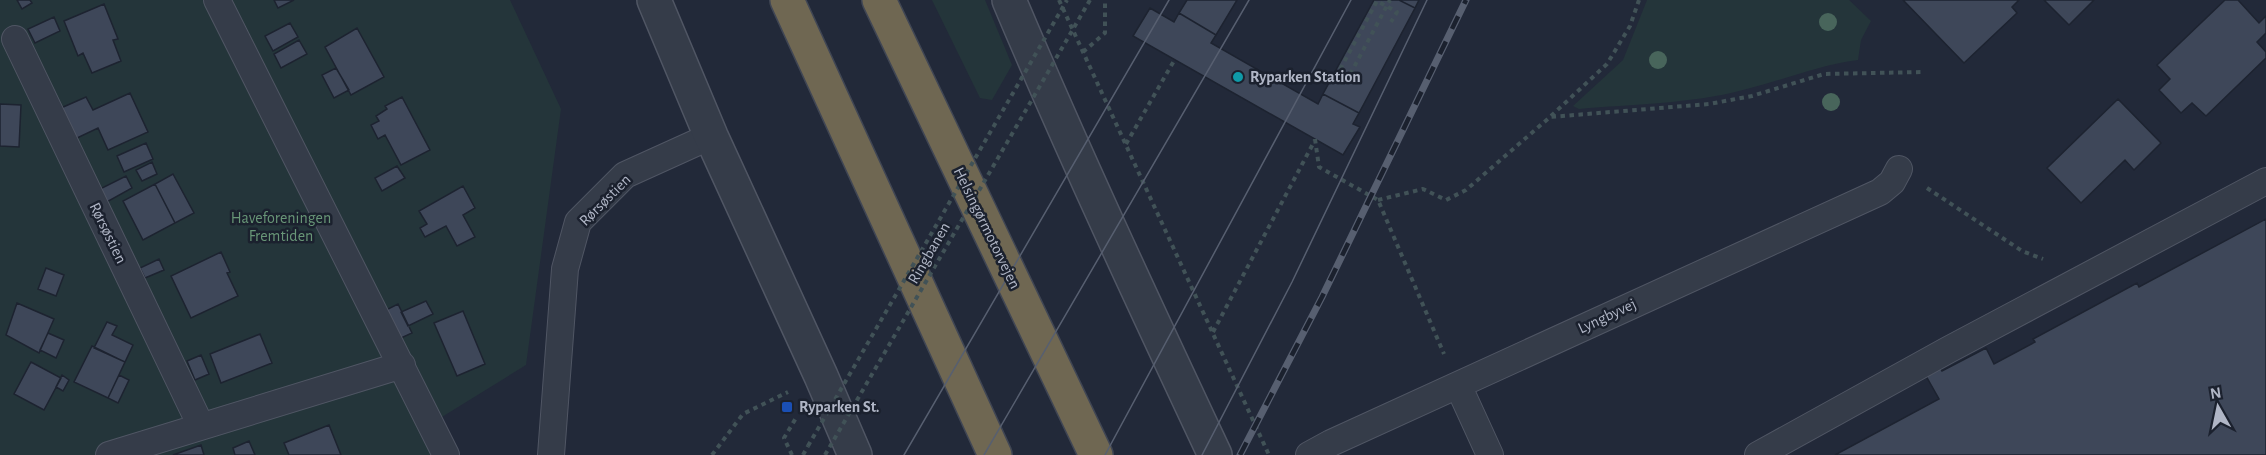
<svg xmlns="http://www.w3.org/2000/svg" width="2266" height="455" font-family="'Alegreya Sans',sans-serif">
<style>
.green{fill:#24353a}
.building{fill:#3e4759;stroke:#1d2330;stroke-width:1.5}
.lines{fill:none;stroke-linecap:round;stroke-linejoin:round}
.service-casing{stroke:#505664;stroke-width:28}
.tertiary-casing{stroke:#505664;stroke-width:36}
.motorway-casing{stroke:#404654;stroke-width:36}
.path{stroke:#415257;stroke-width:4;stroke-dasharray:4.5 4.5;stroke-linecap:butt}
.service{stroke:#353c49;stroke-width:26}
.tertiary{stroke:#353c49;stroke-width:33}
.motorway{stroke:#6f6752;stroke-width:33}
.tram{stroke:#575f70;stroke-width:1.5}
.rail-casing{stroke:#575f70;stroke-width:7}
.rail{stroke:#1b212e;stroke-width:4.5;stroke-dasharray:14;stroke-linecap:butt}
.path-bridge{stroke:#415257;stroke-width:4;stroke-dasharray:4.5 4.5;stroke-linecap:butt}
.tree{fill:#48655b}
.culture-dot{fill:#0f9aa8;stroke:#1b212e;stroke-width:2}
.transit-dot{fill:#1a4fb4;stroke:#1b212e;stroke-width:2}
.labels{text-anchor:middle;dominant-baseline:central;stroke-width:5;stroke-linejoin:round;paint-order:stroke}
.poi-label{font-size:16px;font-weight:bold;fill:#b0b6c6;stroke:#1b212e;text-anchor:start}
.street-label{font-size:16px;fill:#b0b6c6;stroke:#1b212e}
.park-label{font-size:16px;fill:#689677;stroke:#1b212e}
</style>
<rect width="100%" height="100%" fill="#222939"/>
<path class="green" d="M0 0H510L561 109 526 365 424 428 434 455H0Z
M932 0H985L1012 65 992 100 980 98Z
M1647 0H1849L1871 21 1861 40 1858 60C1818 65 1781 81 1743 90 1690 104 1633 104 1579 109L1573 106 1623 60Z"/>
<path class="building" d="M17 0H30L32 3 22 9Z
M274 0H294L278 8Z
M1187 0H1237L1216 35 1179 13Z
M1374 0H1399L1415 8 1359 113 1323 94Z
M1399 0H1419L1415 8Z
M1903 0H2019L2012 7 2017 13 1964 63Z
M2044 0H2094L2069 25Z
M2225 0H2238L2259 23 2266 16V33L2257 42 2266 52V58L2206 116 2192 103 2181 113 2159 90 2170 79 2157 65Z
M104 4 118 39 113 40 121 61 92 73 83 53 78 56 64 21Z
M1150 8 1174 22 1179 13 1216 35 1211 43 1318 104 1323 94 1359 113 1353 124 1360 127 1343 155 1133 36Z
M54 17 60 31 35 43 28 29Z
M290 23 298 37 273 51 265 36Z
M357 28 384 77 351 95 325 47Z
M299 40 307 54 281 68 274 54Z
M336 68 349 90 334 98 322 75Z
M130 93 148 132 108 150 98 128 75 139 61 108 86 97 93 110Z
M402 97 430 150 401 165 385 135 378 139 371 125 379 121 376 116 387 109 385 106Z
M2118 99 2161 143 2134 170 2125 160 2081 203 2047 168Z
M0 104 21 105 19 147 0 146Z
M146 143 153 159 124 172 117 156Z
M152 162 157 174 142 181 136 170Z
M397 166 405 178 382 191 375 178Z
M173 174 194 213 175 223 155 184Z
M126 176 132 188 105 203 98 190Z
M155 184 175 223 143 240 123 201Z
M463 186 475 208 463 215 475 237 457 246 446 226 425 237 420 228 427 224 419 211Z
M2266 219V455H1835L1939 399 1921 367 1936 360 1942 371 1986 348 1994 364 2035 342 2033 339 2137 283 2139 287Z
M221 252 230 272 227 273 238 296 191 318 171 276Z
M159 259 164 270 145 278 140 268Z
M46 268 64 275 56 296 38 289Z
M426 301 433 314 408 326 401 312Z
M17 303 54 319 39 353 6 335Z
M398 304 412 333 399 339 386 310Z
M463 311 485 364 457 376 434 323Z
M107 322 117 326 112 335 133 345 125 362 94 348Z
M48 333 64 340 56 358 40 350Z
M260 334 272 363 221 383 210 354Z
M92 346 125 362 108 398 74 382Z
M201 355 209 374 195 380 187 361Z
M31 362 61 378 44 410 14 394Z
M62 375 69 380 63 391 56 387Z
M119 375 129 380 118 403 108 398Z
M329 425 341 455H289L284 443Z
M249 441 255 455H235L233 448Z
M201 445 204 455H173Z"/>
<g class="lines">
<defs>
<path id="service" d="M217 0 446 455
M15 39 201 426
M1458 385 1490 455
M109 455 402 365
M551 455 565 269 578 222 625 175 711 136
M1309 455 1331 443 1880 192 1892 182 1899 169
M1758 455 1948 350 2266 181"/>
<path id="tertiary" d="M654 0 711 136 821 376 855 455
M1009 0C1074 154 1144 304 1215 455"/>
<path id="motorway" d="M787 0 995 455
M879 0 1096 455"/>
</defs>
<use href="#service" class="service-casing"/>
<use href="#tertiary" class="tertiary-casing"/>
<use href="#motorway" class="motorway-casing"/>
<path class="path" d="M1059 0 1269 455
M1083 52 1105 33V0
M1336 77 1377 1 1397 12 1391 22
M1346 82 1390 0
M1551 116 1607 64 1630 26 1639 0
M1315 139 1319 167 1378 200 1444 354
M1126 144 1175 59
M1927 188 2022 251 2043 259
M1378 200 1423 189 1446 200 1466 190 1550 117 1709 104 1752 96 1824 74 1923 72
M1213 332 1315 140
M712 455 743 414 788 392
M792 455 784 438 796 418
M803 455 808 446"/>
<use href="#service" class="service"/>
<use href="#tertiary" class="tertiary"/>
<use href="#motorway" class="motorway"/>
<path class="tram" d="M904 455 1169 0
M984 455 1249 0
M1105 455 1351 0
M1202 455 1292 282 1427 0"/>
<defs>
<path id="rail" d="M1240 455 1322 297 1466 0"/>
</defs>
<use href="#rail" class="rail-casing"/>
<use href="#rail" class="rail"/>
<path class="path-bridge" d="M808 446 1067 0
M825 455 1090 0"/>
</g>
<g class="tree">
<circle cx="1828" cy="22" r="9"/>
<circle cx="1658" cy="60" r="9"/>
<circle cx="1831" cy="102" r="9"/>
</g>
<circle class="culture-dot" cx="1238" cy="77" r="6"/>
<rect class="transit-dot" x="781" y="401" width="12" height="12" rx="3"/>
<g class="labels">
<g class="poi-label">
<text x="1250" y="77">Ryparken Station</text>
<text x="799" y="407">Ryparken St.</text>
</g>
<g class="street-label">
<text transform="translate(605 200) rotate(-45)">Rørsøstien</text>
<text transform="translate(987 228) rotate(64)">Helsingørmotorvejen</text>
<text transform="translate(108 233) rotate(64)">Rørsøstien</text>
<text transform="translate(929 253) rotate(-60)">Ringbanen</text>
<text transform="translate(1607 316) rotate(-25)">Lyngbyvej</text>
</g>
<g class="park-label">
<text x="281" y="218">Haveforeningen<tspan x="281" dy="18">Fremtiden</tspan></text>
</g>
</g>
<g transform="translate(2218 407) rotate(351)" stroke="#1b212e" stroke-width="4.5" paint-order="stroke">
<path d="M0-4.5L10 22L0 15L-10 22Z" fill="#b0b6c6"/>
<text y="-9" font-size="16" font-weight="bold" text-anchor="middle" fill="#b0b6c6">N</text>
</g>
</svg>
